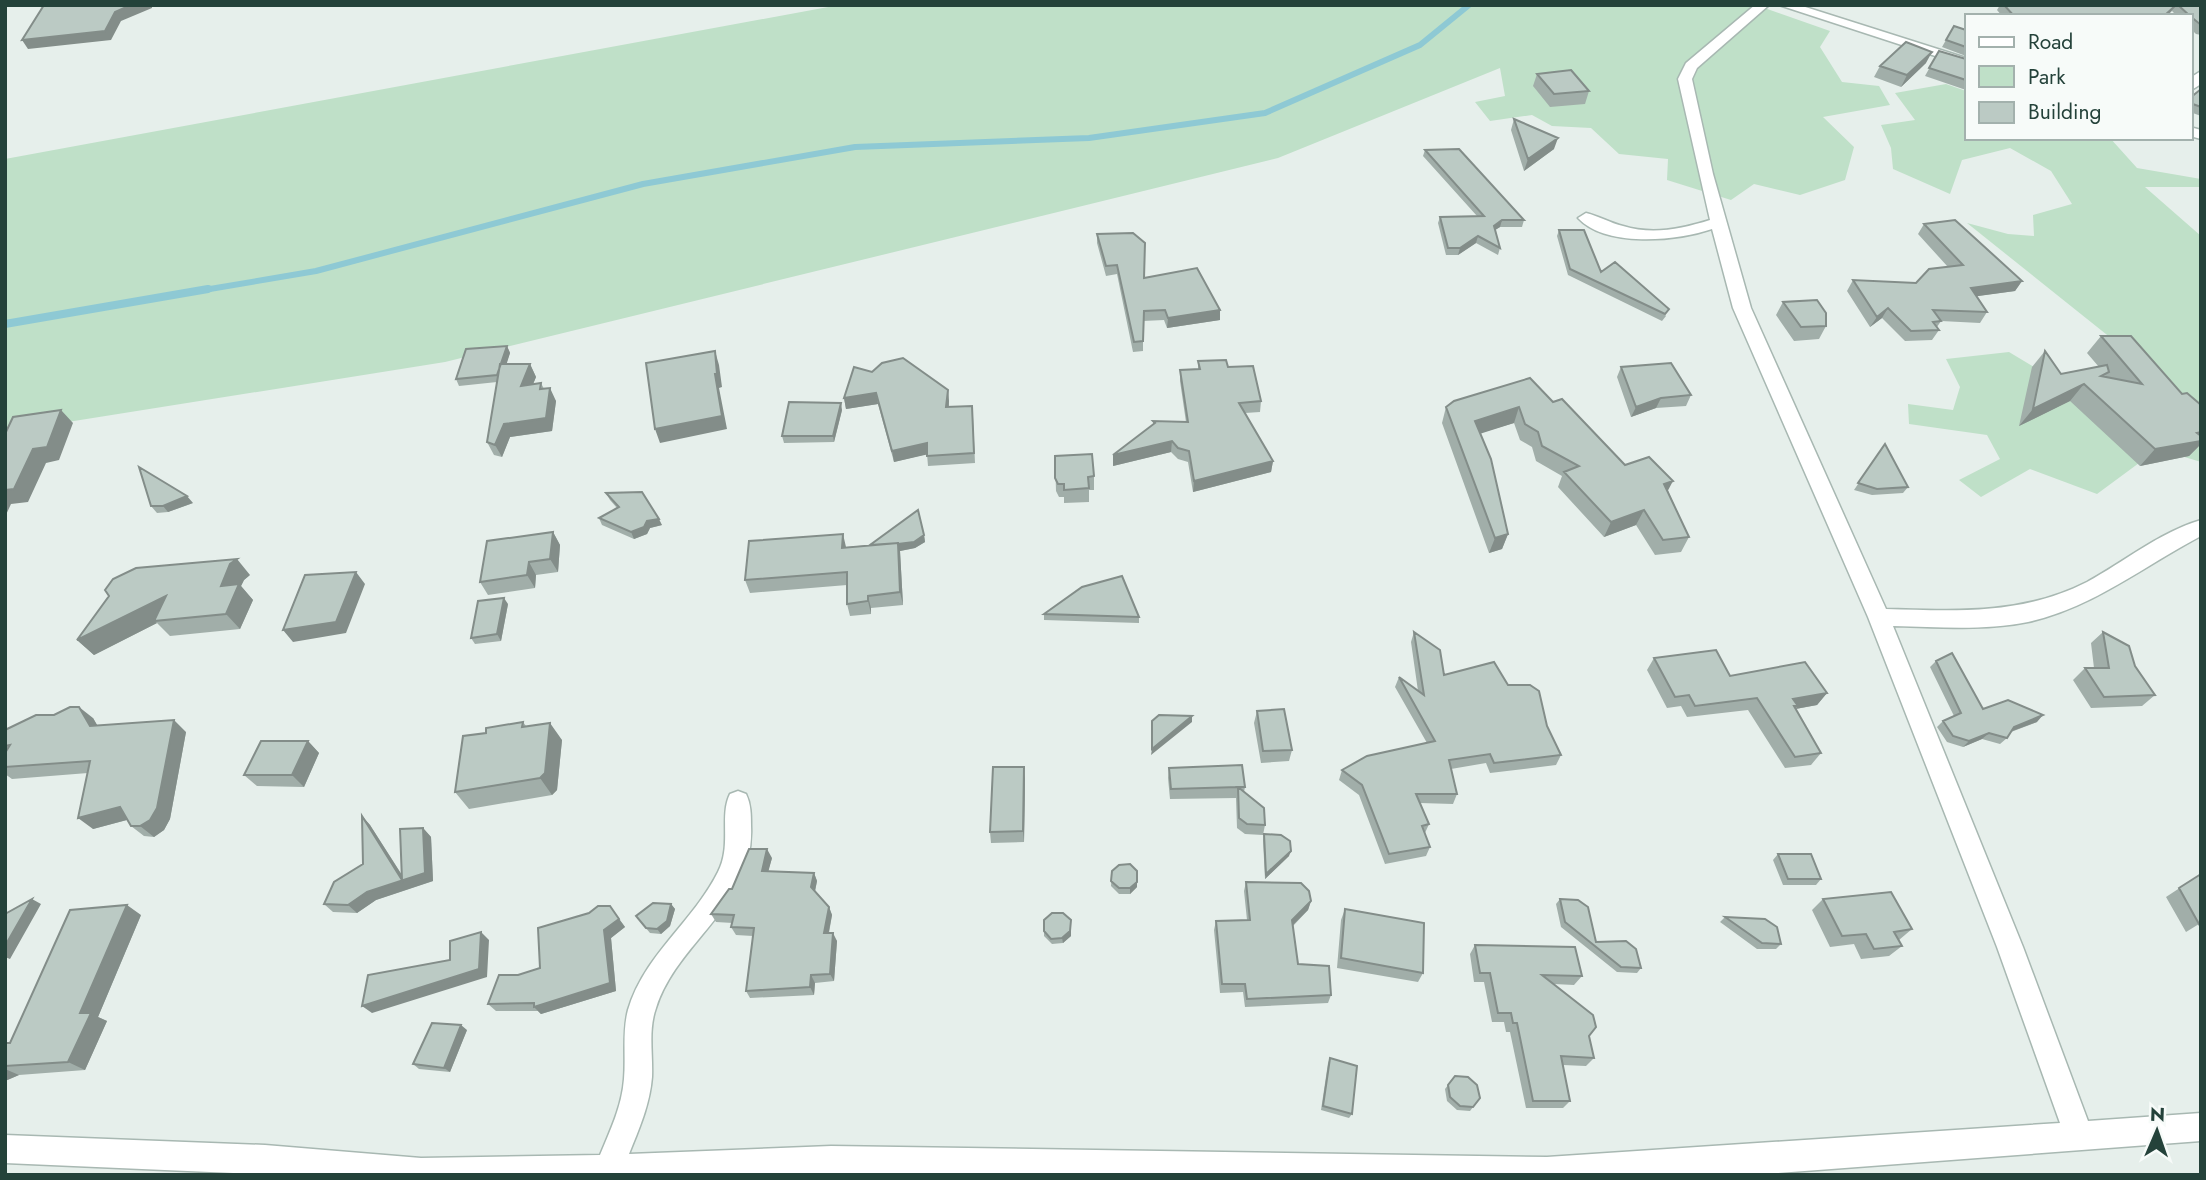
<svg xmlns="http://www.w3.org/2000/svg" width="2206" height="1180" font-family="Jost,sans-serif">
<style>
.green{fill:#bfe0c8}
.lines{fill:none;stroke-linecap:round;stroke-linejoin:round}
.stream-far1{stroke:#8ec9d4;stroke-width:6}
.stream{stroke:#8ec9d4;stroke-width:8}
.minor-casing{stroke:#a8b8b2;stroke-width:3}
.minor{fill:#fff;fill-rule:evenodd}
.wall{fill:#a1aea9}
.shaded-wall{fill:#838d89}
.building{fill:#bbcac4;stroke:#838d89;stroke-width:2}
</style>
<rect width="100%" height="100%" fill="#e6efeb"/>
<path class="green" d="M839 5H1756L1830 31 1820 47 1842 82 1879 86 1890 105 1823 117 1854 147 1845 180 1800 195 1754 184 1731 200 1667 180 1668 159 1619 154 1591 128 1552 126 1532 115 1490 121 1475 102 1505 96 1500 68 1278 158 445 362 5 432V159Z
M1946 84 1966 91V138H2110L2137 168 2201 179V187H2145L2201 236V462L2158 449 2097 494 2030 469 1981 497 1959 480 2000 459 1987 435 1909 424 1908 404 1953 410 1960 387 1946 359 2009 352 2056 380 2176 390 1967 223 2008 234 2034 236 2033 215 2072 204 2051 171 2010 148 1962 160 1950 194 1893 169 1891 148 1881 125 1915 120 1895 93Z"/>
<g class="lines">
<path class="stream-far1" d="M198 291 316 271 643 184 855 147 1089 138 1265 113 1420 45 1469 5"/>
<path class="stream" d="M5 324 208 289"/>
<defs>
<path id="minor" d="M1755 5H1769L1697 68 1692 79 1713 174 1751 308 1886 609C1957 611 2022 615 2087 582 2124 562 2160 532 2201 520V536C2144 566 2092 608 2028 622 1984 631 1938 627 1893 626L2023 947 2088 1121 2201 1113V1141L1753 1175H279L5 1163V1135L265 1145 421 1158 600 1155C610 1131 622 1106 624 1079 626 1056 622 1032 628 1010 644 955 693 922 718 872 732 845 719 816 730 794L738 791 746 794C751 804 751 815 751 826 755 906 677 941 656 1008 648 1030 653 1054 652 1077 650 1104 639 1129 629 1154L831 1146 1547 1157 2060 1123 1997 947 1868 617 1733 308 1712 229C1677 241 1606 248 1578 218L1586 213C1599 216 1610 223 1623 226 1652 235 1681 229 1710 220L1678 79 1686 63Z
M1779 5H1799L1966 58V66Z
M2201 71V84L2190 91V78Z
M2190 127 2201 130V139L2190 136Z"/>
</defs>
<use href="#minor" class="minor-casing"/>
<use href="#minor" class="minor"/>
</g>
<path class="wall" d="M2000 5H2201V35L2196 34 2190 28V16H2177L2172 11 2167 16H2002L1997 10Z
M1954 26 1966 30V56L1942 47Z
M1939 51 1966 59V90L1925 76Z
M1926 63 1901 87 1874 77 1880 66Z
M1537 74 1589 91 1585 104 1550 107 1533 86Z
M2201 89V116L2190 112V98Z
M1514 119 1554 149 1524 171 1511 130Z
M1425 150 1524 220 1522 227H1500L1495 230 1500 248 1498 255 1476 243 1458 255H1446L1438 223 1440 217 1477 216 1423 156Z
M1924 224 2022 281 2015 291 1977 296 1987 312 1980 323 1941 321 1937 327 1939 330 1932 340 1905 341 1882 318 1870 327 1847 291 1853 280 1916 283 1948 267 1918 234Z
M1559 230 1601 272 1615 262 1666 316 1662 321 1568 275 1557 236Z
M1097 234 1144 278 1220 310V320L1167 328 1164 320 1143 321V351L1133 352 1117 274 1106 276 1097 243Z
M1783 302 1826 326 1819 339 1794 341 1776 315Z
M2101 336 2199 446 2189 456 2140 466 2070 401 2019 426 2032 367 2045 351 2061 374 2099 367 2087 353Z
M507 346 510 353 506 364H530L536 377 533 384 541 383 544 389 556 401 552 431 510 437 502 457 494 455 487 442 497 382 459 386 456 379Z
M1198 361 1228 367 1261 401 1260 412 1245 413 1273 461 1271 472 1193 492 1188 462 1178 459 1171 452 1113 466 1153 424V421L1186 422 1180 381V370L1198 369Z
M1621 367 1691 395 1686 406 1656 408 1631 417 1617 377Z
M948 390 949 407 973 417 975 463 928 466 927 454 894 462 878 404 846 409 844 398Z
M1553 402 1625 465 1668 491 1689 537 1681 552 1655 555 1636 525 1604 537 1558 487 1562 476 1536 461 1532 447 1520 440 1514 423 1480 433 1508 534 1502 549 1489 553 1442 423 1446 407Z
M842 410 834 442 784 443 782 436Z
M1885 444 1908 487 1903 493 1872 495 1854 490Z
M1055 456 1094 476V490H1089V502L1064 503V497H1059L1056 491Z
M606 493 662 525 650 528 647 534 634 539 602 525 599 518 617 508 610 500Z
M193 503 168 512 157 513 151 506Z
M553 532 560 545 558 572 536 575 535 588 488 595 480 582Z
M924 535 925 542 915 548 900 551 903 605 871 608V614L850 616 847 604V585L750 593 745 580 846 547 870 545Z
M250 575 244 580 241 586 253 600 240 629 170 636 157 623 94 655 77 640Z
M508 604 501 641 475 644 471 638Z
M1044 614 1139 617V623L1044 620Z
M1414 632 1444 675 1508 685 1547 726 1561 755 1556 765 1490 773 1486 763 1451 769 1457 794 1453 804 1420 803 1429 824 1425 833 1430 847 1426 856 1385 864 1359 795 1339 780 1342 770 1427 743 1395 687 1399 677 1418 691 1411 642Z
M2103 632 2135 666 2155 695 2142 706 2091 708 2073 680 2085 668H2094L2091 643Z
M1654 658 1730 676 1827 693 1817 705 1796 709 1821 753 1811 765 1785 768 1748 710 1687 717 1681 706 1667 708 1647 670Z
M1936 661 1983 709 2037 722 2011 732 2007 738 2000 744 1982 739 1963 747 1947 742 1937 727 1943 721 1954 716 1930 667Z
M1257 711 1292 750 1289 761 1261 763 1254 723Z
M93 718 97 725 186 732 170 819 164 830 154 837 144 836 131 826 127 820 93 829 88 773 12 779 5 774V730Z
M523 722 526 726 562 740 557 790 552 795 469 809 455 792 486 733Z
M308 741 319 753 304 787 257 786 244 775Z
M1169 768 1245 787 1244 792 1265 825 1263 835 1245 834 1237 828 1236 798 1170 799 1168 778Z
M1025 778 1024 842 991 843 990 832Z
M362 816 370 825 402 875 423 828 431 837 433 881 376 900 357 913 333 912 324 904 363 864Z
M1264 834 1289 856 1265 879 1263 840Z
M1778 854 1821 879 1816 885H1783L1773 860Z
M772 858 768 871 814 873 817 881 815 892 829 907 832 915 829 933 837 941 834 981 815 983 814 995 750 998 746 991 753 936 736 935 731 927 733 923 716 922 711 914 732 889Z
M1112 871 1137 887 1130 894H1119L1111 886Z
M2201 874 2199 924 2186 932 2166 897Z
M1246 882 1311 901 1308 910 1293 926 1298 964 1331 995 1328 1003 1245 1007 1243 992 1220 993 1214 930 1216 921 1247 920 1244 891Z
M1560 899 1596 942 1641 968 1637 973 1617 972 1561 927 1556 904Z
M1823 899 1912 929 1899 940 1902 946 1889 956 1861 959 1854 944 1830 947 1812 910Z
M671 904 675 909 670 926 661 934 650 933 636 916Z
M610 906 625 927 611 938 616 991 541 1014 538 1011H496L488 1004 518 975 540 968Z
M1345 909 1423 973 1418 982 1337 968 1341 920Z
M141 915 98 1017 107 1021 85 1070 19 1075 5 1081V1043H10Z
M1725 917 1781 944 1776 949H1757L1720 922Z
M1071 926V936L1063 943 1052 944 1044 936V931Z
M1475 945 1582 976 1574 985 1554 984 1589 1036 1594 1058 1586 1066 1563 1065 1570 1101 1563 1108H1526L1510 1032H1506L1504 1022H1492L1484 982H1474L1470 954Z
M467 1030 450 1072 419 1069 413 1064Z
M1330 1058 1352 1114 1349 1118 1321 1110 1328 1063Z
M1455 1076 1480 1098 1470 1111 1457 1110 1447 1101 1445 1089Z"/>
<path class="shaded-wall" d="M131 5H152V8L121 21 111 40 28 49 22 40 115 12Z
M2176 5 2167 16H2164Z
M1932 52 1926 63 1901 87 1907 75Z
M1558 138 1554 149 1524 171 1528 159Z
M1502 220 1500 227 1492 232 1494 226Z
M1478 236 1476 243 1458 255 1460 248Z
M2022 281 2015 291 1964 298 1971 288Z
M1888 308 1882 318 1870 327 1877 317Z
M1220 310V320L1167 328 1168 318Z
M507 346 510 353 501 382 497 375Z
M715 351 719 365 722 387 719 388 727 429 660 443 655 429 715 374Z
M530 364 536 377 527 399 521 386Z
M2084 384 2070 401 2019 426 2033 409Z
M550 388 556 401 552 431 510 437 502 457 495 445 504 424Z
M948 390 949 401 948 417 946 407Z
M876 393 878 404 846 409 844 398Z
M1661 398 1656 408 1631 417 1636 407Z
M841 403 842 410 834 442 833 436Z
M1519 407 1514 423 1470 437 1475 421Z
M61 410 73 423 59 460 46 463 28 502 11 504 5 517V490Z
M2201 432V446H2199L2189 456 2140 466 2155 449Z
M1172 441 1171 452 1113 466V455Z
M927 443 929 454 894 462 892 451Z
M1273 461 1271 472 1193 492 1194 481Z
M1673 481 1665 496 1664 484Z
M187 496 193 503 168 512 163 506Z
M1644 510 1636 525 1604 537 1611 522Z
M659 519 662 525 650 528 647 534 634 539 631 532 647 521Z
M553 532 560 545 558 572 550 559Z
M843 534 846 547V561L842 548Z
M1508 534 1502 549 1489 553 1495 538Z
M924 535 925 542 915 548 900 551 903 605 900 592 898 543Z
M237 559 250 575 244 580 241 586 253 600 240 629 226 614 221 586 230 564Z
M529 562 536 575 535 588 527 575Z
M356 572 365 584 346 633 293 642 283 630Z
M166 596 154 621 157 623 94 655 77 640Z
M868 596 871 608V614L868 601Z
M504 598 508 604 501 641 497 634Z
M1827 693 1817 705 1795 709 1798 706 1793 699Z
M79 707 93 718 104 737 90 726Z
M2043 715 2037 722 2007 733 2014 727Z
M1192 716V722L1151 755 1152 749Z
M174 720 186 732 170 819 164 830 154 837 140 826Z
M550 723 562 740 557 790 552 795 540 778Z
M1989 733 1982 739 1963 747 1969 741Z
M308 741 319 753 304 787 292 775Z
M1024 767 1025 778 1024 842 1023 831Z
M120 807 134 818 93 829 78 818Z
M362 816 370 825 405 880 423 828 431 837 433 881 376 900 357 913 348 905 367 892Z
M767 849 772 858 766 880 762 871Z
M1291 851 1289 856 1265 879 1266 874Z
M814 873 817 881 814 895 811 887Z
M1137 882V887L1130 894V888Z
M32 899 41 904 10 959 5 957V946Z
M1311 901 1308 910 1289 929 1292 920Z
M671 904 675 909 670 926 661 934 657 929Z
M127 905 141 915 98 1017 107 1021 85 1070 68 1062 80 1013Z
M829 907 832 915 827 941 824 933Z
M619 919 625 927 611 938 616 991 541 1014 534 1007 604 930Z
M1071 920V936L1063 943 1062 938Z
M481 932 489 940 487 977 372 1013 362 1006 479 969Z
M833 933 837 941 834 981 830 974Z
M811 975 815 983 814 995 810 987Z
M461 1025 467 1030 450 1072 444 1068Z
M5 1069 19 1075 5 1081Z"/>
<path class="building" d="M44 5H131L115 12 105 31 22 40Z
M2004 5H2176L2164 16H2014Z
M2178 5H2201V25L2190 16Z
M1954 26 1966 30V47L1946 40Z
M1906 42 1932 52 1907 75 1880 66Z
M1939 51 1966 59V80L1929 68Z
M1571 70 1589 91 1554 94 1537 74Z
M2201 89V107L2190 103V98Z
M1514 119 1558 138 1528 159Z
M1459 149 1524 220H1502L1494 226 1500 248 1478 236 1460 248H1448L1440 217 1484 216 1425 150Z
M1955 220 2022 281 1971 288 1987 312 1933 310 1941 321 1933 322 1939 330 1911 331 1888 308 1877 317 1853 280 1916 283 1929 269 1963 265 1924 224Z
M1559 230H1584L1601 272 1615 262 1669 309 1665 314 1570 269Z
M1133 233 1145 243 1144 278 1197 268 1220 310 1168 318 1165 310 1144 311 1143 341 1134 342 1117 265 1106 266 1097 234Z
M1817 300 1826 313V326L1801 327 1783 302Z
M2101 336H2131L2182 394 2187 393 2201 405V432L2197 433 2201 436V441L2155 449 2084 384 2033 409 2045 351 2061 374 2107 365 2109 372 2101 376 2142 384Z
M507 346 497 375 456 379 466 349Z
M715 351 717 374H715L722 416 655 429 646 363Z
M903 358 948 390 946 407 972 406 974 453 927 456V443L892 451 876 393 844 398 854 367 872 372 882 363Z
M1226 360 1228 367 1253 366 1261 401 1239 403 1273 461 1194 481 1189 451 1178 448 1172 441 1113 455 1155 423 1153 421 1188 422 1180 370 1200 369 1198 361Z
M1671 363 1691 395 1661 398 1636 407 1621 367Z
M500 364H530L521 386 541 383 540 389 550 388 546 418 504 424 495 445 487 442Z
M1530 378 1553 402 1562 399 1625 465 1649 457 1673 481 1664 484 1689 537 1663 540 1644 510 1611 522 1564 472 1579 466 1542 446 1538 432 1525 424 1519 407 1475 421 1491 459 1508 534 1495 538 1446 407 1454 401Z
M789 402 841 403 833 436H782Z
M61 410 47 447 33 449 14 489 5 490V434L13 417Z
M1885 444 1908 487 1877 489 1858 483Z
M1092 454 1094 476 1088 477 1089 488 1064 490V484H1058L1055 478V456Z
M139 467 187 496 163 506H151Z
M642 492 659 519 647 521 644 527 631 532 599 518 619 507 606 493Z
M918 510 924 535 914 542 898 544V543L870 545Z
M553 532 550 559 529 562 527 575 480 582 487 541Z
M843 534 842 548 898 543 900 592 868 596V601L847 604V572L745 580 749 541Z
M237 559 230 564 221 586 239 584 226 614 154 621 166 596 77 640 109 596 105 590 113 579 136 568Z
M356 572 336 622 283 630 305 575Z
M1122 576 1139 617 1044 614 1082 587Z
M504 598 497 634 471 638 478 601Z
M1414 632 1440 650 1444 675 1494 662 1508 685H1530L1539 691 1547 726 1561 755 1494 763 1490 754 1449 760 1457 794H1416L1429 824 1422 826 1430 847 1389 854 1362 785 1342 770 1367 756 1435 741 1399 677 1424 695Z
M2103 632 2129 646 2135 666 2155 695 2104 697 2085 668H2109Z
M1716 650 1730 676 1805 662 1827 693 1793 699 1798 706H1794L1821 753 1795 757 1757 698 1695 706 1689 695 1675 697 1654 658Z
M1952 653 1983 709 2008 700 2043 715 2014 727 2007 738 1989 733 1969 741 1953 736 1943 721 1961 713 1936 661Z
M70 707H79L90 726 174 720 157 808 150 820 140 826H131L120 807 78 818 90 761 5 767V753L10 745 5 746V730L36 715H54Z
M1284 709 1292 750 1263 751 1257 711Z
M1159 715 1192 716 1152 749V721Z
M523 722 522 727 550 723 545 773 540 778 455 792 463 736 486 733V728Z
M261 741H308L292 775H244Z
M1242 765 1245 787H1238L1264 808 1265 825 1247 824 1239 818 1238 787 1171 789 1169 768Z
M993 767H1024L1023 831 990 832Z
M362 816 402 880 400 829 423 828 425 873 367 892 348 905 324 904 334 882 363 864Z
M1264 834 1281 835 1290 841 1291 851 1266 874Z
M749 849H767L762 871 814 873 811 887 829 907 824 933H833L830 974 811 975 810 987 746 991 754 928 731 927 734 915 711 914 729 889H732Z
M1778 854H1811L1821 879H1788Z
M1130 864 1137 871V882L1130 888H1119L1111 881 1112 871 1119 865Z
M2201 874V921L2199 924 2179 888Z
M1246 882 1301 883 1309 891 1311 901 1292 920 1298 964 1329 966 1331 995 1247 999 1245 984H1222L1216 921 1250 920Z
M1891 892 1912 929 1894 932 1902 946 1874 949 1866 934 1842 936 1823 899Z
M32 899 5 946V914Z
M1560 899 1578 900 1588 907 1596 942 1626 941 1636 949 1641 968 1621 967 1565 922Z
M653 903 671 904 667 921 657 929 646 928 636 916Z
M127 905 80 1013H91L68 1062 5 1066V1043H10L70 910Z
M598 906H610L619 919 604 930 610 983 534 1007V1003L488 1004 499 975H518L540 968 538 928 589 913Z
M1345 909 1424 923 1423 973 1341 958Z
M1052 913H1063L1071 920 1070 931 1062 938 1051 939 1044 931V920Z
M1725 917 1765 919 1777 927 1781 944 1762 943Z
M481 932 479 969 362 1006 368 975 450 960V941Z
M1475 945 1575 947 1582 976 1542 975 1593 1015 1596 1027 1589 1036 1594 1058 1561 1056 1570 1101H1533L1517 1023H1513L1511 1013H1498L1490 973H1480Z
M432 1023 461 1025 444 1068 413 1064Z
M1330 1058 1357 1066 1352 1114 1323 1106Z
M1455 1076 1468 1077 1477 1085 1480 1098 1473 1107 1460 1106 1450 1097 1448 1085Z"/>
<rect width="2206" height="1180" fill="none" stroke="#24423a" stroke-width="14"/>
<rect x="1965" y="14" width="228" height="126" fill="#f7fbf9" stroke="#a3b1ad" stroke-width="2"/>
<rect x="1979" y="37" width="35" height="10" fill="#ffffff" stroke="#a3b1ad" stroke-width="2"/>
<text x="2028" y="49" font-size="21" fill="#24423a">Road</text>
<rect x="1979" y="66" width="35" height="21" fill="#bfe0c8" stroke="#a3b1ad" stroke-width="2"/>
<text x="2028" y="84" font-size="21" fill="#24423a">Park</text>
<rect x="1979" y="102" width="35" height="21" fill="#bbcac4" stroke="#a3b1ad" stroke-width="2"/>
<text x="2028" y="119" font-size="21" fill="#24423a">Building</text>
<g transform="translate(2157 1131) rotate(2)" stroke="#f7fbf9" stroke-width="5" paint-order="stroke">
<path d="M0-5L12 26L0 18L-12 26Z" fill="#24423a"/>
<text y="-10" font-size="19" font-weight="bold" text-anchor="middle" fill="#24423a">N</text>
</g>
</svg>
